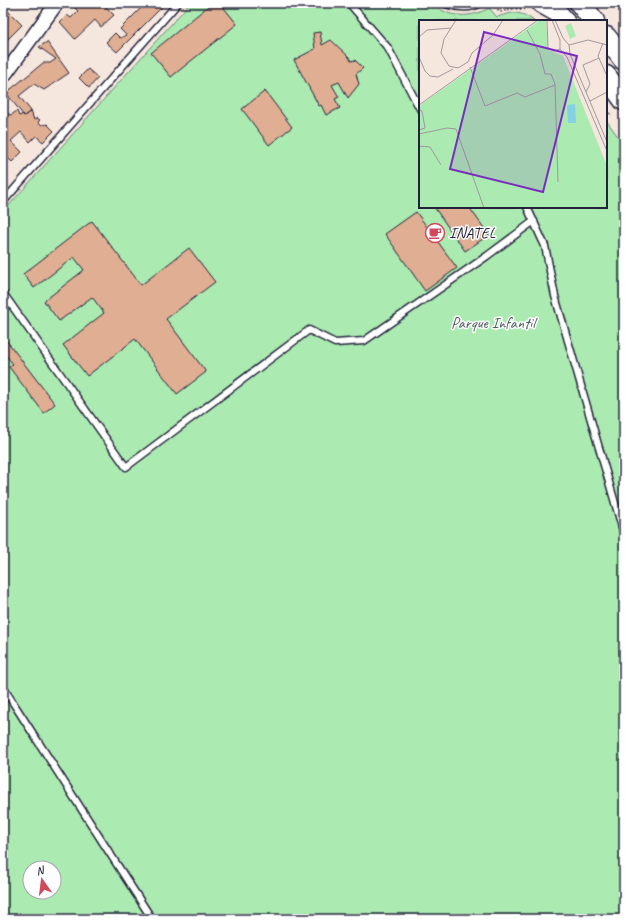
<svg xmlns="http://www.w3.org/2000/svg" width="627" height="922" font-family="Caveat,sans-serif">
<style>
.green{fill:#abeab1;stroke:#668676;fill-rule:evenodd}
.building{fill:#e0ae92;stroke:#22223b}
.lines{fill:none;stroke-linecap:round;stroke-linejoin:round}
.service-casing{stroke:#22223b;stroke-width:9}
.minor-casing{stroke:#22223b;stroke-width:16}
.primary-casing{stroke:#22223b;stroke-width:23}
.path{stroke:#22223b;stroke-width:2.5;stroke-dasharray:1 3;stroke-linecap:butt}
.service{stroke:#fff;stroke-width:6}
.minor{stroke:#fff;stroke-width:13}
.primary{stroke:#fff;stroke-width:20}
.labels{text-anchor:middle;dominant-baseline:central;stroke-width:3;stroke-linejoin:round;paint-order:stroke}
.poi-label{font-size:16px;fill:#22223b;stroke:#fff;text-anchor:start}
.park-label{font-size:16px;fill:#4b5e5e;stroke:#fff}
.inset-road{fill:none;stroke:#a1989d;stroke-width:1}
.view{fill:#7b2cbf;fill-opacity:0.15;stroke:#7b2cbf;stroke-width:2}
.inset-edge{fill:none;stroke:#22223b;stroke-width:2}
</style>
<rect width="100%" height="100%" fill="#f6e7de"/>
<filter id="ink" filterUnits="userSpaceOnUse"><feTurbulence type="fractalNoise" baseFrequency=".025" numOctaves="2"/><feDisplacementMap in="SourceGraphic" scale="8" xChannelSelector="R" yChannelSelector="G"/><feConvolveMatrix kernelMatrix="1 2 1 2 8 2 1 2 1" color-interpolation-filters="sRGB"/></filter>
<g filter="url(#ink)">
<path class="green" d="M190 3H433C447 19 472 18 489 8L497 17C513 12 519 10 534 21H420V207H606V120L624 145V919H3V212ZM30 868H54V892H30Z"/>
<path class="building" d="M76 3H102L114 15 101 27 95 20 75 39 60 22 67 15 71 18 78 11 73 6Z
M146 3H166L117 52 106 42 115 33 120 38 126 35 120 29Z
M212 3H220L237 24 171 77 151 53Z
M8 11 22 25 5 42H3V16Z
M320 32 322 45 331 40 349 57 351 61 355 60 363 68 356 74 359 84 348 98 339 82 332 85 339 97 335 99 340 108 326 115 321 105 319 106 294 60 315 49 313 33Z
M47 42 69 73 44 90 34 84 19 96 31 111 24 116 6 93 43 63H50L56 59 39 47Z
M88 69 98 78 89 88 79 78Z
M265 91 292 127 269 145 242 109Z
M17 111 19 116 23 114 24 116 31 111 34 120 37 118 40 120 38 122 42 125 47 124 54 131 43 142 36 136 30 142 21 132 11 141 22 152 12 162 3 153V113L4 112 11 115Z
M434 207H469L489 235 465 251Z
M416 212 457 268 425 291 385 234Z
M92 221 141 285 189 248 215 282 166 319 206 372 177 394 135 339 87 376 63 345 104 313 92 297 59 321 44 301 84 270 74 257 34 288 23 274Z
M3 336 55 404 44 413 9 367 13 364 3 352Z"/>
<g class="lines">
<defs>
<path id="service" d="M349 3 388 48 420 109
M443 3C454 7 470 10 480 3
M3 202 178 3
M527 207 545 246 555 296 624 534
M3 293 126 467 309 330 335 343 364 341 487 256 534 221
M3 687 152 919"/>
<path id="minor" d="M3 77 57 3"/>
<path id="primary" d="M542 3 556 11 564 21
M580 3 594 21
M606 37 624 60
M606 76 624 100"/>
</defs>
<use href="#service" class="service-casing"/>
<use href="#minor" class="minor-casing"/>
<use href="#primary" class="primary-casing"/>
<path class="path" d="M493 3 500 12 515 8 526 9
M606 116 612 112
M621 117 624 121"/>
<use href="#service" class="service"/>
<use href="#minor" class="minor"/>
<use href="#primary" class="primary"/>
</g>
</g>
<defs>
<symbol id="cafe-ring" viewBox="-11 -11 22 22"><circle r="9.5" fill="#fff" stroke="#d1495b" stroke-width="1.5"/><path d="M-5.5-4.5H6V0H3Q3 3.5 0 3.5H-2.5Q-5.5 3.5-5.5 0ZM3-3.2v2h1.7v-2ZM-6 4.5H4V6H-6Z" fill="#d1495b"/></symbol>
</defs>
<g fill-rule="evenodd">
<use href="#cafe-ring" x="424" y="222" width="22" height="22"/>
</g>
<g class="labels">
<g class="poi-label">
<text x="449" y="233">INATEL</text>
</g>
<g class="park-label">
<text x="493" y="323">Parque Infantil</text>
</g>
</g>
<g transform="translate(419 20)">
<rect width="188" height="188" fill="#f6e7de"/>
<path d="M121 0H127L129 30 144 36 188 146V188H0V86ZM152 3 157 16 151 19 146 6Z" fill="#abeab1"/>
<path d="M156 84 157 103H149L148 85Z" fill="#85d0e5"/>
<path class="inset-road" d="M37 0 25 19 22 33 30 46 39 48 49 42 53 33 74 15 84 0M128 0 129 28 135 31 141 29M133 0 141 20V29L148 37 188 131M136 0 144 18 150 25 151 34 188 122M108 10 121 34 126 54H132L136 64 139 162M0 17 8 10 32 8M184 23 179 36 188 56M150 25 169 20 188 25M0 37 6 51 11 56 19 57 34 49M51 47 66 86 98 73 106 77 136 65M167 72 171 64 164 45 180 38M171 81 188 72M0 85 119 0M0 90 3 91 6 108 0 110M0 114 28 108 37 109 65 188M0 126 11 127 22 145"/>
<path class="view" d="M65 12 158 36 124 172 31 149Z"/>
<rect width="188" height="188" class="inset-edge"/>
</g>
<rect width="627" height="922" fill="none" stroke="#fff" stroke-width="16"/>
<rect x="8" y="8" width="611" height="906" fill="none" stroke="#22223b" stroke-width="1.5" filter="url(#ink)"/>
<g transform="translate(42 880) rotate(346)"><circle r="19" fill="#ffffff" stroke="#a7a7b1"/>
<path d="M0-3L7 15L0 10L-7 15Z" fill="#d1495b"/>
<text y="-6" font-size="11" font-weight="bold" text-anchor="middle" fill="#22223b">N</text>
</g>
</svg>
